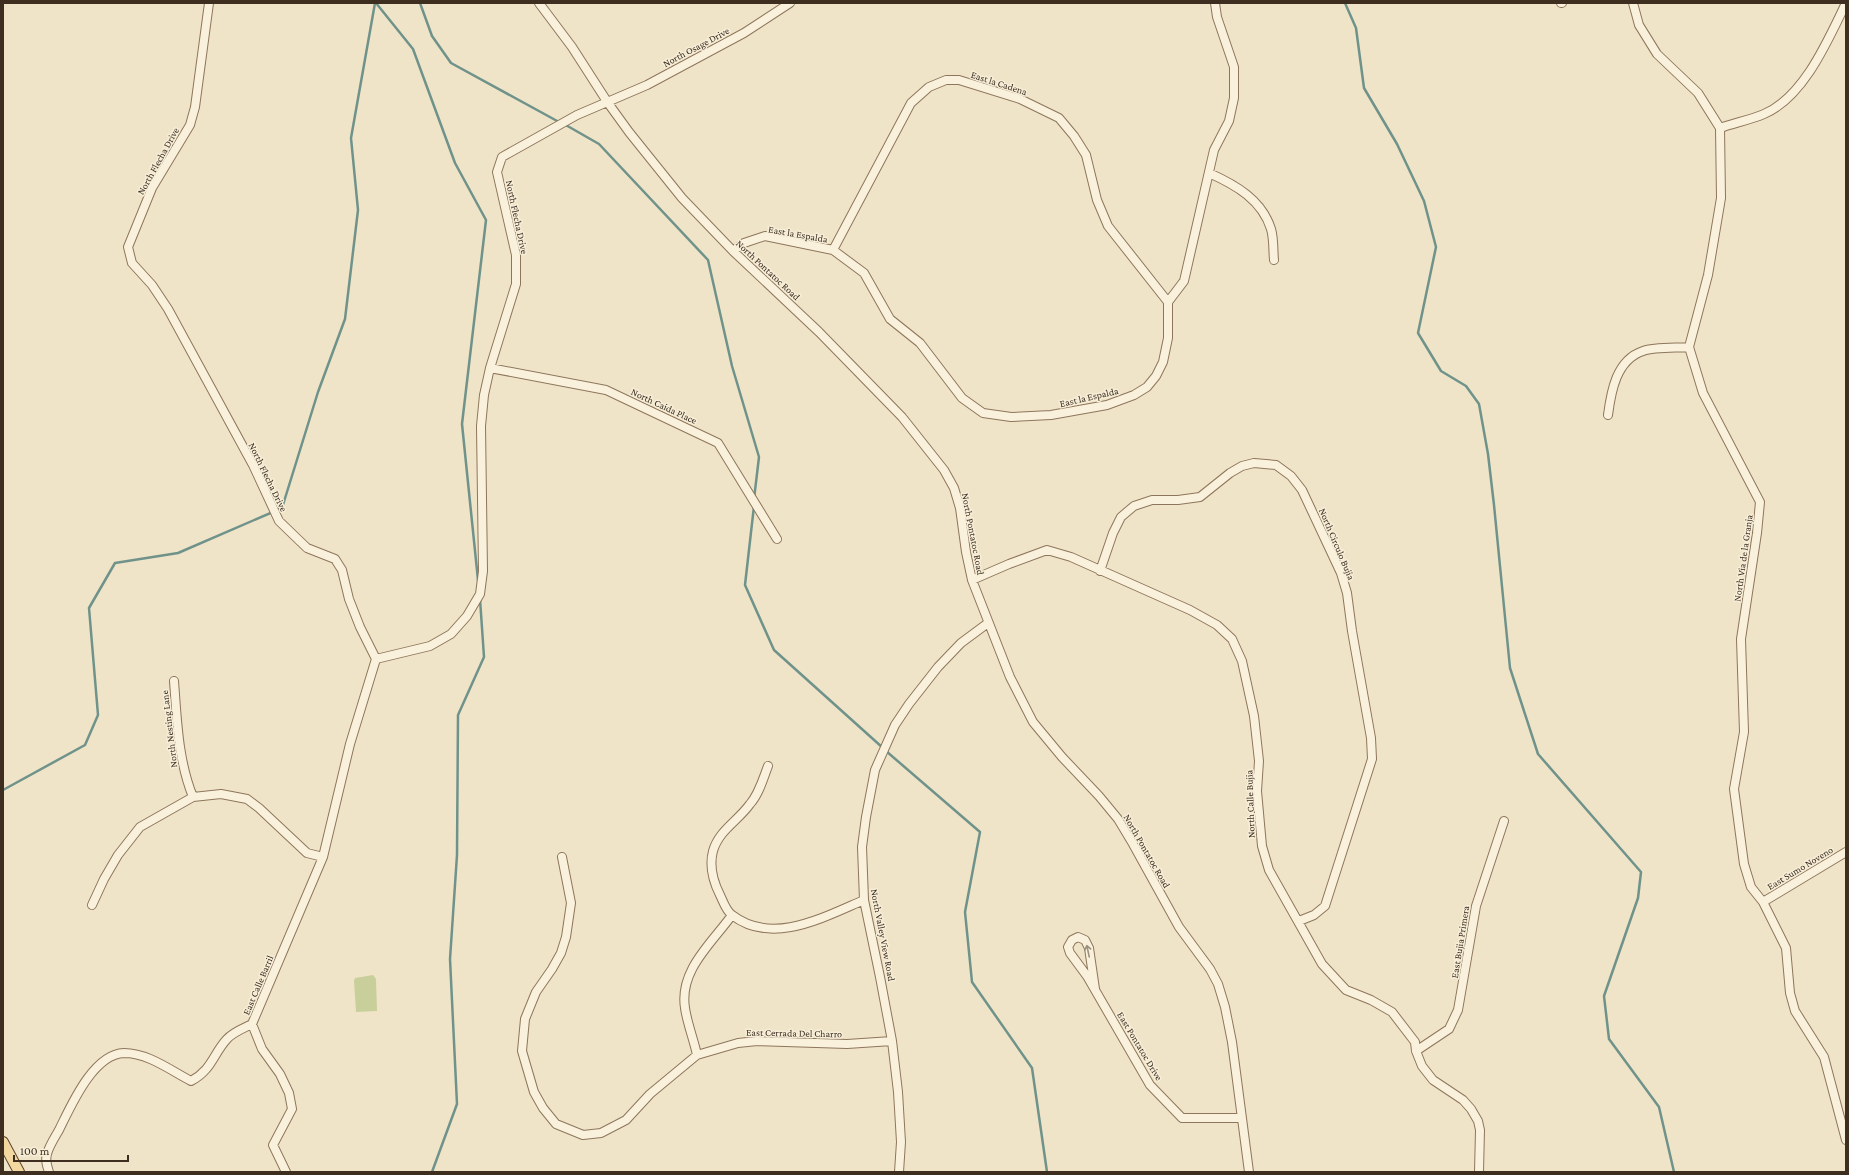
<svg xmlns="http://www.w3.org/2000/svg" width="1849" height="1175" font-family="'Crimson Pro',serif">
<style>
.garden{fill:#c9cf9b}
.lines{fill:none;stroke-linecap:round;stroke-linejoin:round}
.stream{stroke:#6f938a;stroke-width:2.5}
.minor-casing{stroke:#8d765c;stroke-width:10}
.major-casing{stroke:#5b4430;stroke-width:12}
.minor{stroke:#faf1dc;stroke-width:8}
.major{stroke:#f3d9a0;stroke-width:10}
.oneway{stroke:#9c907e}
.labels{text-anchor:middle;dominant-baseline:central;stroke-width:3;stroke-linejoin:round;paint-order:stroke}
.street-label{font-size:10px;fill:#3d2e20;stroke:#f7eed8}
</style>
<rect width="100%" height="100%" fill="#f0e4c8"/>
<path class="garden" d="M373 975 376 979 377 1011 356 1012 354 981 355 978Z"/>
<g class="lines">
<path class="stream" d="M376 3 413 49 455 163 486 220 462 424 478 580
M420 3 432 36 451 63 559 122
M1345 3 1356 28 1364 88 1397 144 1424 201 1436 247 1418 333 1441 371 1466 386 1479 404 1488 454 1494 505 1510 668 1538 754 1641 872 1638 898 1604 996 1609 1039 1659 1107 1674 1172
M564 124 599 144 708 260 732 366 759 457 754 499
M754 506 745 585 774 650 883 748
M886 751 980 832 965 912 972 982 1032 1068 1047 1172
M3 790 85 745 98 715 89 608 115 563 178 553 282 508 318 392 345 319 358 210 351 138 375 3
M432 1172 457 1104 450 959 457 855 458 715 484 657 480 599"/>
<defs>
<path id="minor" d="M209 3 195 107 190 125 152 188 128 247 132 263 152 285 168 309 253 465 279 521 307 548 335 559 342 570 349 599 360 627 376 659 430 646 451 634 467 616 480 594 483 571 481 426 484 395 490 368 516 284V255L497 172 502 157 577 115 647 85 744 33 790 3
M539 3 572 47 608 103 629 132 682 198 733 251 819 332 902 417 944 470 954 488 960 508 966 552 972 580 1010 677 1033 722 1062 757 1099 796 1118 819 1133 844 1179 927 1210 969 1218 984 1225 1007 1232 1042 1249 1172
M1561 3H1562
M1633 3 1639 25 1657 54 1698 93 1720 128 1721 198 1708 275 1689 347 1703 393 1760 502 1757 533 1741 639 1744 732 1734 789 1744 864 1751 887 1763 902 1786 948 1790 993 1795 1011 1824 1057 1846 1140
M1720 128C1734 123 1750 120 1764 114 1804 97 1828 40 1846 3
M1209 173C1236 185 1262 200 1271 229 1274 239 1273 251 1274 260
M833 250 911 103 929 87 946 80H959L1020 99 1059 118 1074 136 1086 155 1097 200 1108 226 1168 302
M733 251 744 243 765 236 833 250 864 273 890 319 920 343 962 398 983 413 1011 417 1051 415 1107 405 1134 395 1147 387 1156 376 1163 362 1168 338V302L1184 281 1214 150 1229 121 1234 98V67L1217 17 1215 3
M490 368 606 390 718 443 777 539
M1608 415C1611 392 1616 360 1643 351 1654 347 1676 348 1689 347
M1100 571 1113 533 1121 517 1134 506 1152 500H1178L1200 497 1230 473 1242 466 1254 463 1276 465 1291 476 1302 490 1341 573 1347 593 1352 631 1371 738 1372 759 1325 906 1314 915 1299 921
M972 580 1009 564 1047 550 1071 557 1190 610 1217 625 1232 639 1242 661 1254 716 1259 761 1257 791 1262 846 1269 870 1322 964 1346 990 1371 1000 1392 1012 1415 1042 1416 1051 1422 1066 1433 1080 1463 1100 1471 1109 1478 1121 1480 1130 1479 1172
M174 681C177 720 178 760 193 797
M768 766C763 779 759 794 750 804 738 821 719 830 713 851 709 866 713 881 720 895 723 901 726 911 732 915 772 946 824 917 864 900
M562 857 571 903 566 937 561 953 552 969 536 992 525 1019 522 1051 534 1092 543 1108 556 1124 583 1135 601 1133 626 1120 650 1094 697 1055 738 1043 757 1041 847 1044 892 1041
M1763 902 1846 852
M92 905 104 879 118 855 140 827 193 797 221 794 247 799 259 808 307 853 323 857
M1095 989 1089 948 1085 940 1078 937 1072 940 1068 947 1070 953 1087 976 1150 1085 1182 1118H1242
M252 1024 262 1049 280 1074 289 1093 292 1109 273 1145 286 1172
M1416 1051 1449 1029 1458 1010 1476 906 1504 821
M697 1055C694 1040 687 1023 685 1008 679 970 712 943 732 915
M49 1172C47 1166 45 1160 47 1154 49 1146 55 1137 59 1130 71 1106 93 1054 124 1053 148 1053 170 1070 191 1081 212 1070 213 1054 227 1039 233 1032 244 1028 252 1024L323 857 350 744 376 659
M899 1172 901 1142 898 1092 892 1041 880 977 864 900 862 847 866 817 875 770 895 725 909 704 938 667 961 643 988 623"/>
<path id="major" d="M3 1142 19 1172"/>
</defs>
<use href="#minor" class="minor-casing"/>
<use href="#major" class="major-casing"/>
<use href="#minor" class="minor"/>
<use href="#major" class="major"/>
</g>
<defs><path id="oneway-shaft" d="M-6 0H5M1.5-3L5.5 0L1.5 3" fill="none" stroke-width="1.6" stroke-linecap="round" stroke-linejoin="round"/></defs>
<use class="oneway" href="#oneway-shaft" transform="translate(1088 951) rotate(-102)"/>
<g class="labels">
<g class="street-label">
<text transform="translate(696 47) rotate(-28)">North Osage Drive</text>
<text transform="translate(999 83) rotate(18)">East la Cadena</text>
<text transform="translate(158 161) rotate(-61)">North Flecha Drive</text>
<text transform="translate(517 217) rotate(78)">North Flecha Drive</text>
<text transform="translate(798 234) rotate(10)">East la Espalda</text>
<text transform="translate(768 270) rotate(43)">North Pontatoc Road</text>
<text transform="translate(1089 397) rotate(-13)">East la Espalda</text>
<text transform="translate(664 406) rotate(25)">North Caida Place</text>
<text transform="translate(268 477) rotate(64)">North Flecha Drive</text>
<text transform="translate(973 534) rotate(79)">North Pontatoc Road</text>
<text transform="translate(1337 544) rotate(67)">North Circulo Bujia</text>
<text transform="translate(1743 558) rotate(-82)">North Via de la Granja</text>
<text transform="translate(169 729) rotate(-97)">North Nesting Lane</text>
<text transform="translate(1250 804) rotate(-92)">North Calle Bujia</text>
<text transform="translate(1147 851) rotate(60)">North Pontatoc Road</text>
<text transform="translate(1800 868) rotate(-31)">East Sumo Noveno</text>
<text transform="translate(883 935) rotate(79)">North Valley View Road</text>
<text transform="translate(1460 942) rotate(-81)">East Bujia Primera</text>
<text transform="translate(258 985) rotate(-67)">East Calle Barril</text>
<text transform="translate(794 1033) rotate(1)">East Cerrada Del Charro</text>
<text transform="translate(1140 1046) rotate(59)">East Pontatoc Drive</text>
</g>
</g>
<rect width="1849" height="1175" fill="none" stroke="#3d2e20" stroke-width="8"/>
<path d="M14 1155v6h114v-6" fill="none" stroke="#3d2e20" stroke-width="2"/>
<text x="20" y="1155" font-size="12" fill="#3d2e20" stroke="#f7eed8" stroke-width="3" paint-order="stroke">100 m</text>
</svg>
